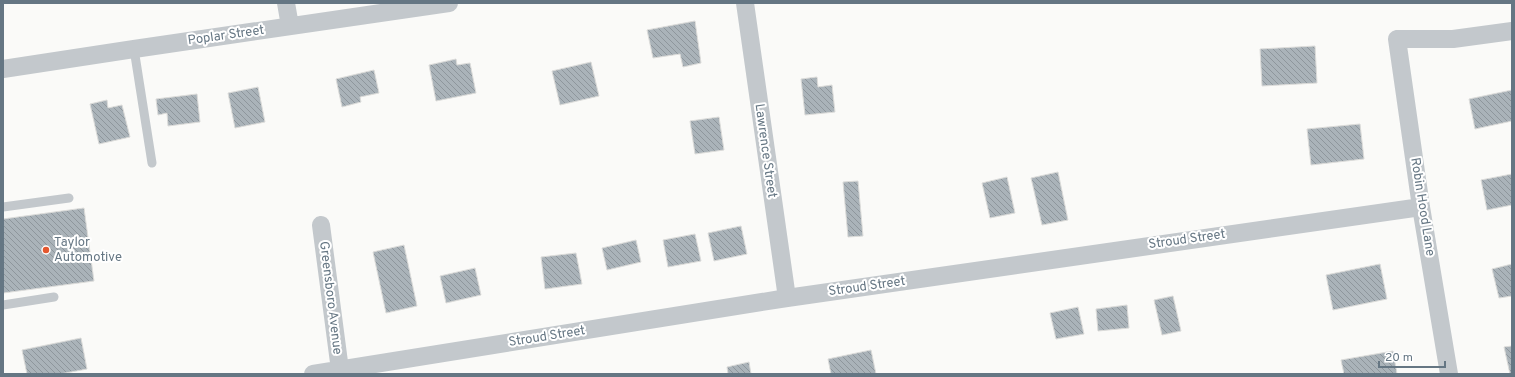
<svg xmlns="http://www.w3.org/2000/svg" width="1515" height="377" font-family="Overpass,sans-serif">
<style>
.building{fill:url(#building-back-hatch);stroke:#dcdcda}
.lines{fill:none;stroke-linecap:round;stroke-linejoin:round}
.lane{stroke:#c3c8cc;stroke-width:9}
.street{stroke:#c3c8cc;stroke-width:18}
.poi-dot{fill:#e4572e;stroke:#fff;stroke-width:1.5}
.labels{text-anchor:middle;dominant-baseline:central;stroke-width:4;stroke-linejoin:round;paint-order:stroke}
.street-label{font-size:13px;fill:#657683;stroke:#fff}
.poi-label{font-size:13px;fill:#657683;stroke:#fff;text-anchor:start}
</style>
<defs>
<pattern id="building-back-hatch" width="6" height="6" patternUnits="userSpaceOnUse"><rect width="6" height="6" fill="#aab3b9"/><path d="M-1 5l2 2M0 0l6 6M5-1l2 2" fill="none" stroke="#8e969c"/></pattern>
</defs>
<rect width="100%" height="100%" fill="#fafaf8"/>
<path class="building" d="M695 21 701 63 683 67 680 54 653 58 647 30Z
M1315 46 1317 83 1262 86 1260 49Z
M456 59 457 65 470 63 476 93 436 101 429 65Z
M591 62 599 96 560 105 552 71Z
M374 70 379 93 360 97 361 102 342 107 336 79Z
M817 77 818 87 832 85 835 112 805 115 801 79Z
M258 87 265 122 235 128 228 93Z
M1512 90V121L1475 129 1469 99Z
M197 94 200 122 168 126 167 113 158 115 156 99Z
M107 100 108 108 122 105 130 137 99 144 90 104Z
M719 117 724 150 695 154 690 121Z
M1360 124 1364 159 1311 165 1307 129Z
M1058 172 1068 220 1042 225 1031 178Z
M1512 174V205L1487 210 1481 180Z
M1007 177 1015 213 990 218 982 183Z
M858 181 863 236 848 237 843 182Z
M84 208 94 281 3 293V219Z
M741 226 747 254 714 261 708 233Z
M695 234 701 261 668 267 663 240Z
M636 240 641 262 607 270 602 248Z
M404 245 417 306 386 313 373 252Z
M576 253 582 284 545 289 541 257Z
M1380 264 1387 299 1333 310 1326 275Z
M1512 264V296L1499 298 1492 269Z
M475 268 481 295 446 303 440 276Z
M1173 296 1181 331 1162 335 1154 300Z
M1127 305 1129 328 1098 331 1096 309Z
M1078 307 1084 334 1056 339 1050 313Z
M81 338 87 369 60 374H27L22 350Z
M1512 346V374H1510L1504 347Z
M871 350 876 374H831L828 359Z
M1393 351 1397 374H1344L1341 360Z
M749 362 751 374H728L727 367Z"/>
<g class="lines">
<path class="lane" d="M134 49 152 163
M3 207 69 198
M3 305 54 297"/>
<path class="street" d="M286 3 290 26
M745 3 787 298
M3 69 134 49 449 3
M321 225 340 370
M313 374 787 298 1421 207
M1449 374 1421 207 1397 39H1453L1512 31"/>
</g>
<circle class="poi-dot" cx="46" cy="250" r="4"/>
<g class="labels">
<g class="street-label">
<text transform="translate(226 36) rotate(-8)">Poplar Street</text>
<text transform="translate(765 151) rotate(82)">Lawrence Street</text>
<text transform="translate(1422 207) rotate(81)">Robin Hood Lane</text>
<text transform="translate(1187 240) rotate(-8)">Stroud Street</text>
<text transform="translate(867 287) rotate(-8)">Stroud Street</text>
<text transform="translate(330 298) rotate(83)">Greensboro Avenue</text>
<text transform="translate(547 337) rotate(-9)">Stroud Street</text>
</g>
<g class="poi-label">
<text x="54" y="243">Taylor<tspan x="54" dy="15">Automotive</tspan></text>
</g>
</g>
<rect width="1515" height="377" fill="none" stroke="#657683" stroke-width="8"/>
<path d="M1379 361v6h66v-6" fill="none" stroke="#657683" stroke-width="2"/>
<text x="1385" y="361" font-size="12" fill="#657683" stroke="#ffffff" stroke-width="3" paint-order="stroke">20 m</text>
</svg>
